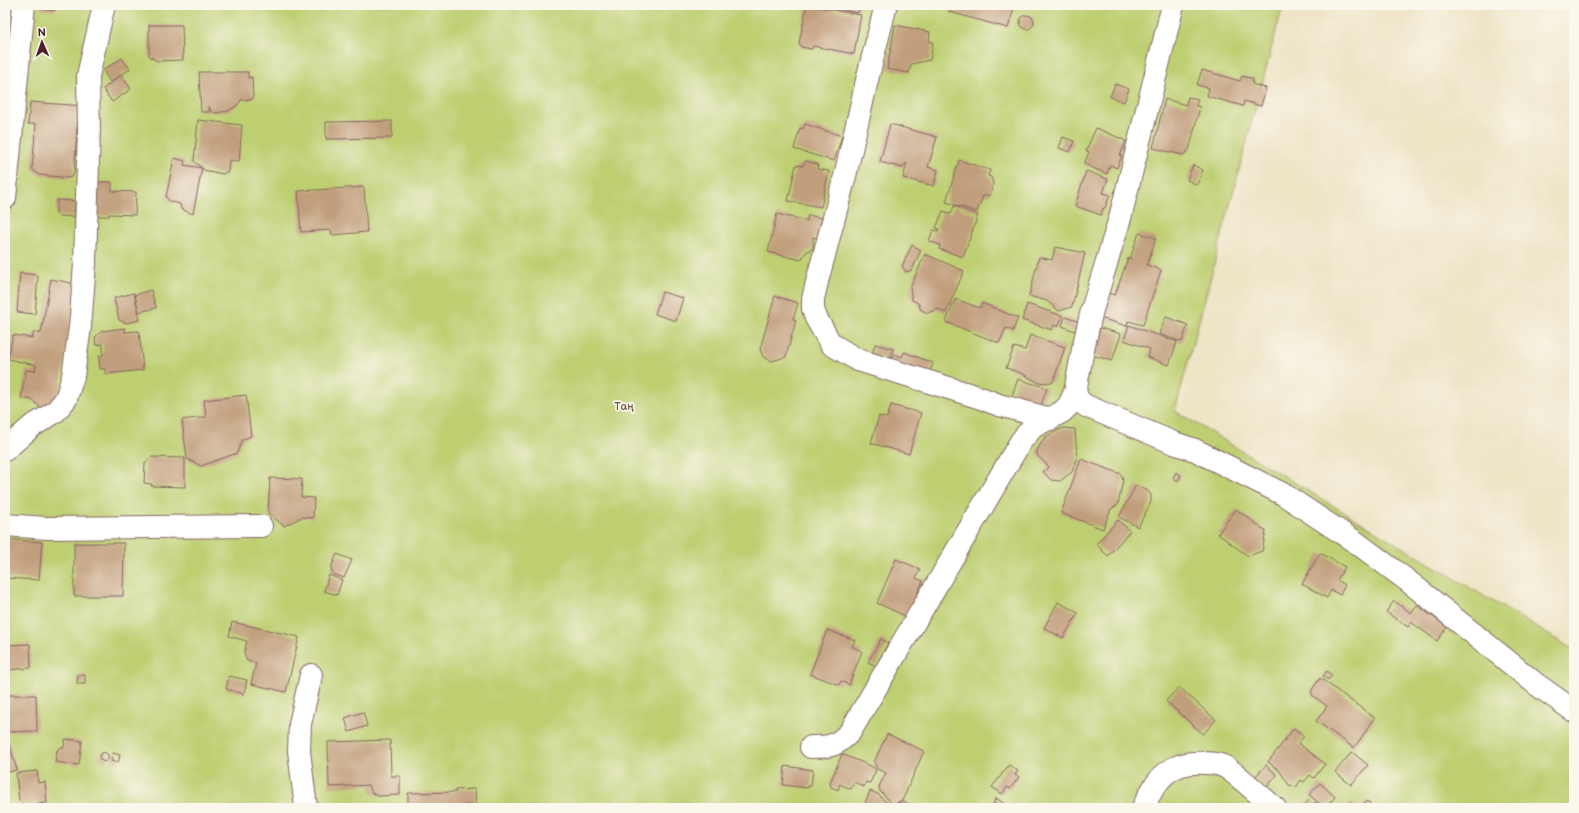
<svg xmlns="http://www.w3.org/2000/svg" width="1579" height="813" font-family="'Balsamiq Sans',sans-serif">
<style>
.green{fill:#becf72;stroke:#84774e}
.building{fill:#c19e7b}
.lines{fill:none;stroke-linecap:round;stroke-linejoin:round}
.street-casing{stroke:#836461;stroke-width:24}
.street{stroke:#fff;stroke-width:22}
.labels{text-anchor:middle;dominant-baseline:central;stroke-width:3.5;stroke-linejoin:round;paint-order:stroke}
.park-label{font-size:11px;fill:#6d5440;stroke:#fbf7ec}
</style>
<rect width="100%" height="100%" fill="#fbf7ec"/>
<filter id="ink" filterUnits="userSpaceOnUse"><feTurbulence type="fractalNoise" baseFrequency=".025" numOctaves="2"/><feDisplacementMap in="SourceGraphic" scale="8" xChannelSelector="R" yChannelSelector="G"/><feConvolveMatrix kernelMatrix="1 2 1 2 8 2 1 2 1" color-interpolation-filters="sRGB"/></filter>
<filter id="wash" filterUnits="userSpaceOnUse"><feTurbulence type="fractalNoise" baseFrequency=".012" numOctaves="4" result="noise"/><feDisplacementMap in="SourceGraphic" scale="16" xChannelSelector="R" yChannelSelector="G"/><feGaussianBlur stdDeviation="0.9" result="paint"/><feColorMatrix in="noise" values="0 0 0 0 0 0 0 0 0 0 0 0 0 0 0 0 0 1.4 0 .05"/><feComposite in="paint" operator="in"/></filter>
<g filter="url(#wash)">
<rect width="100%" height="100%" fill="#eee4c6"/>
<path class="green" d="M5 5H1283L1175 411 1574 650V808H5Z"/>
<g id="blocks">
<path class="building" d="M41 5H55V11L41 9Z
M807 5 861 15 854 54 813 46 812 49 801 47 799 43Z
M821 5H860L858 13Z
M951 5H1015L1008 28 949 12Z
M1020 22a7 7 0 1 1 14 0a7 7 0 1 1-14 0Z
M149 25H182L183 60 157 61 149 56Z
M895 25 930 32 929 42H933L930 60 911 64 909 73 887 69Z
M122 58 130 69 110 82 103 70Z
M1202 70 1240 81 1242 76 1253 79 1252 84 1266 88 1261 106 1244 101 1243 106 1207 96 1209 88 1197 85Z
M199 72H248V78L252 77 253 99 241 100 238 105 228 111 215 113 211 111 209 106V112H201Z
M121 75 131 89 112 102 103 89Z
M1115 84 1129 89 1124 102 1110 97Z
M1188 97 1198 99 1196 106 1200 107 1189 150 1183 155 1153 148 1165 99 1186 105Z
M30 102 84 106 82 128 77 127 74 174 70 178 39 175 32 169 36 124H28Z
M198 120 242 125 239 161 229 160 228 171 223 174 204 170 194 161Z
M392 121V138L326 139V122Z
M805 124 842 136 834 161 794 149 800 128 803 129Z
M890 124 937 137 928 167 938 170 934 186 903 178 907 164H905L903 168 880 162Z
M1096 128 1126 141 1120 156H1122L1117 168 1110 165 1107 174 1084 164 1089 152 1086 151Z
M1063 137 1074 141 1070 152 1059 148Z
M174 158 185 161 184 165 202 168 193 214 181 209 180 204 169 201 166 197Z
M959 160 990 170 988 176 991 177 993 183 991 193 989 195 983 196 977 212 946 202Z
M805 161 818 164 817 169 829 171 821 207 788 201 796 165 803 166Z
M1193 165 1203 170 1197 185 1187 180Z
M1086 171 1108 179 1103 193 1110 195 1105 208H1103L1101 215 1075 206Z
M98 182H112V191L136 192 135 215 109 214V216H97Z
M364 187 367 232 332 235 331 230 301 232 298 191Z
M57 200 75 201 74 217 59 216 56 213Z
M954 206 978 215 963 257 939 249 940 245 929 241 933 230 938 231 939 229 936 228 943 211 951 214Z
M777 214 807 221 808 215 822 218 817 238 813 237V249L807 251 801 260 768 252Z
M1139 233 1156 238 1147 265 1161 270 1143 325 1128 321 1127 326 1100 318 1108 293 1115 295 1128 258 1130 259Z
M912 245 921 250 912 270 906 272 902 266Z
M1055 247 1085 253 1072 307 1059 311 1047 301 1029 296 1039 257 1052 260Z
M925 254 964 271 946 313 938 309 928 313 921 310 918 303 912 300 910 288Z
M20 273 38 275 35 314 17 312Z
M51 279 76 284 58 404 45 411 32 400 21 398 26 370 35 371 36 365 8 359 13 335 32 338 34 332 41 333Z
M151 290 156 308 139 312 135 295Z
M662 292 683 298 676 321 655 314Z
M134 293 140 320 126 323 119 320 114 298Z
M775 296 798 303 793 319 796 320 786 357 772 361 763 357 760 349Z
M955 299 980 308 982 303 1018 318 1013 331 1006 328 999 343 946 322Z
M1027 304 1063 316 1058 327 1054 325 1052 330 1022 320Z
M1065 317 1080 322 1077 332 1062 326Z
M1166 317 1188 325 1182 342 1159 334Z
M1129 325 1177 342 1169 365 1147 357 1150 349 1124 340Z
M125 328V332L139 331 143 370 105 374V369H100L99 356 103 355V344L96 345 95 337 102 331Z
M1100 328 1121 334 1112 361 1092 355Z
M1030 335 1065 347 1053 382 1039 383 1021 373 1006 368 1014 347 1025 350Z
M875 344 893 349 890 360 872 355Z
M904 352 933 363 929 375 891 362 894 354 902 357Z
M1018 379 1047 388 1039 411 1010 401Z
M246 395 251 436 242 440 237 453 201 466 187 459 182 420 206 417 204 400Z
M891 405 921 413 909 454 871 443 879 416 887 418Z
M1063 428 1075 429 1077 459 1072 472 1060 481 1051 480 1043 472 1049 467 1037 455V450L1045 437Z
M151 457 185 458V487L151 486 152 484 144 483 145 464Z
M1081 459 1121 474 1123 480 1118 505 1111 509 1103 529 1061 513Z
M1176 472 1181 475 1178 481 1173 478Z
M270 478 302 479 301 497 314 498 313 518 302 517 284 526 268 513Z
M1136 485 1148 491 1151 495V502L1138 527 1119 517Z
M1236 509 1266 531 1262 551 1248 556 1218 534Z
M1118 520 1130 531 1108 556 1096 544Z
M5 539 42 542 39 580 5 578Z
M74 543H124L123 596H74Z
M1320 553 1345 567 1337 580 1345 585 1340 595 1331 590 1327 598 1302 584Z
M337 554 352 560 344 578 333 574 331 568Z
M896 559 920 569 916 578 923 581 907 617 877 603Z
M329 575 342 580 337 595 324 591Z
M1394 601 1411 613 1417 605 1447 627 1437 641 1411 622 1408 627 1386 612Z
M1058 602 1078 613 1063 638 1044 628Z
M232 622 299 637 286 692 251 684 256 663 247 661 244 653 247 641 229 636Z
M827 630 855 640 852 647 862 651 849 685 841 681 839 685 810 674Z
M881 639 888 643 876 666 868 662Z
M30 644 31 668 7 670 6 645Z
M1327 671 1332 675 1328 680 1323 676Z
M78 675H85V684H77Z
M229 676 247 680 244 694 226 689Z
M1320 678 1375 718 1354 748 1316 721 1327 706 1313 696 1311 691Z
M1179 687 1216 720 1203 734 1166 701Z
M5 695H36L37 731 5 732Z
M363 712 367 726 349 732 345 718Z
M1294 728 1304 736 1298 743 1325 764 1314 778 1310 775 1304 782 1301 780 1296 787 1289 785 1279 770 1268 762Z
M887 734 924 751 903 799 893 805 880 791 879 787 886 773 877 769 874 762Z
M65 739 82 741 79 765 55 762 57 750 61 747H64Z
M390 740 391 776H400V795L378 796 372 793 369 785 329 787 328 742Z
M9 743 17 770 5 773V744Z
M1352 752 1368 765 1351 785 1335 772Z
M99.5 757a4.5 4.5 0 1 1 9 0a4.5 4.5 0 1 1-9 0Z
M113 753 120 755 118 763 111 761Z
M842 754 873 767 876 770 870 783 866 782 864 787 854 782 851 789 840 784 838 790 831 787 830 783Z
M1009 765 1018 771 1015 775 1019 777 1010 789 1007 787 1002 794 992 787Z
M1266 765 1277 775 1266 788 1254 778Z
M785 766 813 770 811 786H808V788L783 785Z
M37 771 38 783 45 782 47 803 24 805 19 801 16 773Z
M1320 783 1335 797 1325 808 1309 795Z
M475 789 476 805H464L462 808H408V793L456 792 455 790Z
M870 791 878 794 886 802 893 806 903 801 911 805 909 808H863Z
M996 798 1005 804 1003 808 993 803Z
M1309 800 1313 805 1315 802 1322 808H1302Z
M1363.5 805a3.5 3.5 0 1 1 7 0a3.5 3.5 0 1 1-7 0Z
M1351 802 1358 808H1345Z"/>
</g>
</g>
<g filter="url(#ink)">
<use href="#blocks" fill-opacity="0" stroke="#836461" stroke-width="1"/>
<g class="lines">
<defs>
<path id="street" d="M886 5 868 76 845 176 818 278 813 299V309L816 318 831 344 858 360 978 397 999 405 1051 419
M5 198 24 5
M1075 392 1079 401 1086 406 1174 443 1195 450 1283 494 1357 543 1408 581 1536 684 1574 711
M5 450 31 427 55 412 66 399 73 376 80 327 85 264 89 129 88 76 104 5
M5 525 46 528 261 526
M811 747C831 747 836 746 850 732L1021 441 1033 427 1062 412 1069 405 1075 392 1083 349 1092 310 1120 218 1173 5
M306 808 299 751 300 724 311 675
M1143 808C1156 779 1169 761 1204 763 1211 763 1221 764 1227 768 1244 780 1259 795 1275 808"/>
</defs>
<use href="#street" class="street-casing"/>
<use href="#street" class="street"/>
</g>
</g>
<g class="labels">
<g class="park-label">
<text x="624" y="406">Таң</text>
</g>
</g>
<rect width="1579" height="813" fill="none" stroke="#fbf7ec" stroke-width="20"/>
<g transform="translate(42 42) rotate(358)" stroke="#fbf7ec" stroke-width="3" paint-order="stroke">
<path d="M0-3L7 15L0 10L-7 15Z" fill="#4a1f2b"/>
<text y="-6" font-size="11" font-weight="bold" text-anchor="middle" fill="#4a1f2b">N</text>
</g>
</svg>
